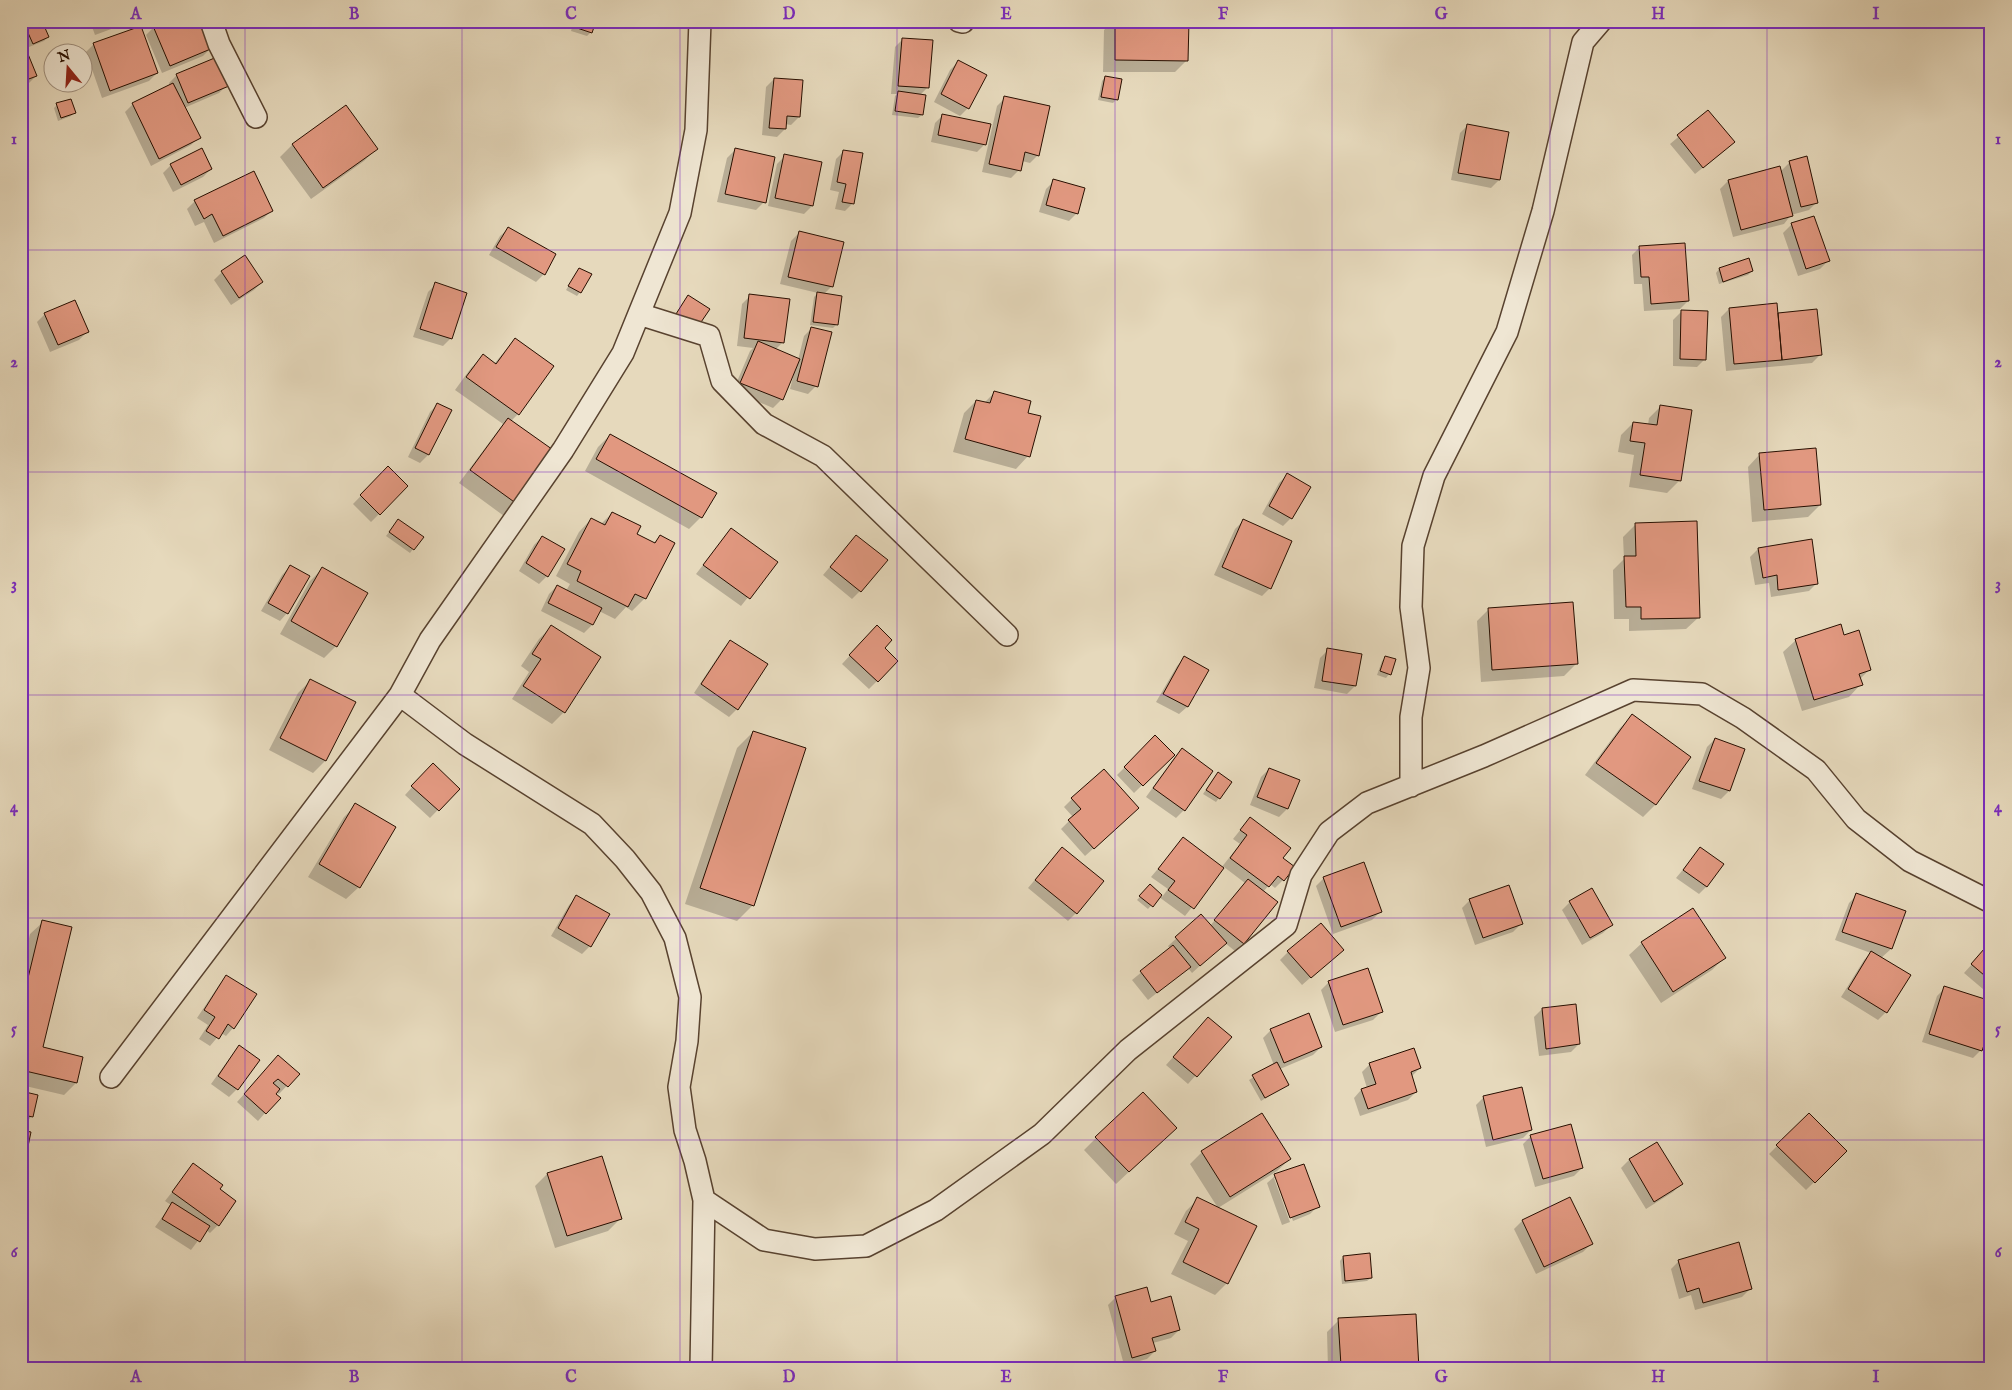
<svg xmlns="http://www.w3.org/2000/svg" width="2012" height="1390" font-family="'IM FELL English',serif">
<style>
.shadow{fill:#0003}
.building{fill:#e19880;stroke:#280f00}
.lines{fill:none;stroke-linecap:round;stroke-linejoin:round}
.street-casing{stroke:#58422f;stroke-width:24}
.street{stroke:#efe6d3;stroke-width:21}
.grid{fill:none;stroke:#7b2cbf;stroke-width:1;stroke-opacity:0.55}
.neatline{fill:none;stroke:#7b2cbf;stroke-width:2}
.grid-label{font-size:16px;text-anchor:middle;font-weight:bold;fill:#7b2cbf}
</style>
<rect width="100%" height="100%" fill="#e6d9bc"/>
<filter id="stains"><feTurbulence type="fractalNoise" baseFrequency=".004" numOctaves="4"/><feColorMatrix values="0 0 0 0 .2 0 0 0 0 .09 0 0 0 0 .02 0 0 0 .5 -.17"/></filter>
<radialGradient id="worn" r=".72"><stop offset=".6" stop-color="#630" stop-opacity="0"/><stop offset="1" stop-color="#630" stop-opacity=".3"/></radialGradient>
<path class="shadow" d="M90 21H133L95 35Z
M574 21H594L591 32 587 36 571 31Z
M1113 21H1188L1187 60 1175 72H1103L1104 30Z
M26 27 48 37 44 41 29 47 23 31Z
M154 27 211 48 203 56 162 73 146 35Z
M903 39 927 88 920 95 924 96 922 115 918 118 892 115 895 96 897 94H891L895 47Z
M21 40 36 76 28 84 21 86Z
M94 44 157 73 149 81 102 98 86 52Z
M958 62 968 108 960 116 934 102 950 70Z
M177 75 227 85 219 93 184 108 199 137 191 145 151 166 125 112 133 104 170 86 169 83Z
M1105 77 1117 99 1113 103 1098 100 1102 81Z
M774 79 799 117 791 125 785 124V129L777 137 762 135 766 87Z
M1005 98 1038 155 1030 163 1022 161 1019 170 1011 178 982 172 997 106Z
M57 105 74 113 71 116 58 121 54 108Z
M345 107 376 149 364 161 311 199 280 157 292 145Z
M1708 112 1725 150 1695 174 1670 144Z
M943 115 985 144 977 152 931 142 935 123Z
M1468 125 1499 180 1491 188 1451 180 1460 133Z
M735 150 764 202 756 210 717 202 727 158Z
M844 151 853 203 845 211 835 209 839 192 830 190 836 159Z
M785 156 812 206 804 214 768 206 777 164Z
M1790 162 1817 202 1809 210 1791 215 1784 224 1733 237 1720 189 1728 181 1780 168V172Z
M171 165 211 169 203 177 173 192 163 173Z
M1054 181 1077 213 1069 221 1039 212 1046 189Z
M195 201 272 210 264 218 214 243 204 222 195 226 187 209Z
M1814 217 1828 261 1820 269 1798 276 1783 233 1791 225Z
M508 229 544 274 536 282 489 255 500 236Z
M799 233 832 286 823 295 837 324 833 328 810 325 814 297 818 293 780 284 791 241Z
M1640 247 1688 301 1680 309 1644 311 1642 284H1634L1632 255Z
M1748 260 1752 271 1748 275 1719 284 1716 273 1719 269Z
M579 269 580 292 577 296 566 290Z
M222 272 262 282 254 290 231 305 214 280Z
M436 284 451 338 443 346 413 337 428 292Z
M750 296 783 342 775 350 798 360 804 336 812 328 816 386 808 394 790 389 794 373H793L781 400 773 408 733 391 750 351 753 348 737 346 742 304Z
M1729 309 1777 314 1816 310 1820 355 1812 363 1726 371 1721 317Z
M1681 312 1705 359 1697 367 1673 366V320Z
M45 314 87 332 79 340 50 352 37 322Z
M515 339 518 414 511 421 554 453 504 516 459 483 503 424 455 390 471 368 483 356 494 364Z
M994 393 1027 414 1028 456 1016 469 953 452 964 413 976 401 984 403Z
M438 404 450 410 428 455 420 463 408 457 430 412Z
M1661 406 1680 480 1667 493 1629 487 1634 455 1618 452 1621 435 1633 423 1648 425 1649 418Z
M610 435 701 517 689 529 585 471 598 447Z
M1760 454 1820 505 1808 517 1752 522 1748 467Z
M388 468 407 486 371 522 353 504Z
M1287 475 1291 518 1283 526 1262 514 1279 483Z
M612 513 635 534 653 543 660 537 673 544 645 598 632 611 626 607 615 619 599 611 592 625 584 633 541 611 549 594 557 586 566 591 570 584 556 576 579 532 591 519 601 524Z
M1243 521 1270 588 1262 596 1214 575 1235 529Z
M395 524 413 549 410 553 386 536Z
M1636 524 1699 617 1686 629 1629 631V619H1614L1613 570 1624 559 1623 537Z
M731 529 776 562 741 606 696 574Z
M856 536 860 591 852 599 823 575Z
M542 537 547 576 539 584 519 571 534 545Z
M1758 549 1817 583 1809 591 1771 597 1769 583 1755 585 1750 557Z
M290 567 287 613 280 621 261 611 282 575Z
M322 569 336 646 324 658 280 634 310 581Z
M1489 609 1576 664 1564 676 1481 682 1477 621Z
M551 627 564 712 552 724 512 699 529 672 521 666 539 639Z
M869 635 883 648 877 681 869 689 842 664Z
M1843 637 1870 669 1860 679 1861 684 1849 697 1802 711 1783 652 1796 640Z
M730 641 737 709 729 717 694 693 723 649Z
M1328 650 1355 686 1347 694 1314 688 1320 658Z
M1386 657 1389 674 1386 678 1377 675 1382 661Z
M1185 658 1207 670 1187 707 1179 714 1156 702 1177 666Z
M310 681 355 703 325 761 313 773 269 750 298 693Z
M1632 716 1689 758 1655 805 1643 817 1585 775 1620 728Z
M753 732V905L737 921 685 904 737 748Z
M1155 737 1173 755 1134 793 1117 775Z
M1715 739 1743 749 1729 791 1721 799 1692 789 1707 747Z
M1182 750 1212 771 1184 810 1176 818 1146 797 1174 758Z
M1269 769 1287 809 1279 817 1250 805 1261 777Z
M425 773 458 789 430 818 405 795Z
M1214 778 1231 782 1216 802 1203 794Z
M1072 799 1130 816 1085 856 1061 829 1073 817 1064 807Z
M356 805 359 887 346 899 308 877 344 817Z
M1250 818 1281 859 1283 880 1275 888 1270 884 1263 892 1243 943 1235 951 1225 943 1192 973 1188 968 1148 1000 1132 980 1170 949 1168 946 1201 916 1210 926 1245 883 1224 867 1185 916 1159 897 1148 909 1137 900 1150 886 1162 897 1168 889 1151 877 1183 839 1221 868 1240 844 1233 839Z
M1700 849 1707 886 1699 894 1676 878Z
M1054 857 1076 913 1068 921 1028 888Z
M1324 878 1380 912 1372 920 1333 934 1316 886Z
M1857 895 1905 911 1891 949 1881 958 1886 1012 1878 1020 1841 997 1864 960 1871 953 1835 940 1849 903Z
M577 897 590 946 582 954 551 936 569 905Z
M1470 900 1521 924 1513 932 1475 945 1462 908Z
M1570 902 1611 925 1603 933 1582 945 1562 910Z
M43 922 41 1048 82 1058 76 1083 64 1095 21 1085V972L30 934Z
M1642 943 1724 958 1712 970 1661 1003 1629 955Z
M1991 943V995H1990L1964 973Z
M1288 952 1334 957 1302 985 1280 960Z
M226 977 233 1028 226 1036 221 1033 210 1046 199 1039 208 1025 197 1018 219 985Z
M1329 982 1381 1012 1373 1020 1335 1032 1321 990Z
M1945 988 1981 1050 1973 1058 1922 1042 1937 996Z
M1575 1006 1579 1044 1571 1052 1539 1056 1534 1017 1542 1009Z
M1208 1018 1230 1037 1188 1084 1166 1065Z
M1271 1030 1321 1047 1313 1055 1280 1069 1288 1084 1261 1101 1249 1080 1274 1065 1263 1038Z
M240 1047 237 1089 229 1097 211 1084 232 1055Z
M271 1064 298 1074 279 1094 276 1092 265 1113 258 1121 237 1102Z
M1370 1064 1420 1068 1412 1076 1416 1092 1408 1100 1360 1116 1354 1098 1361 1090 1367 1088 1362 1072Z
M21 1092 32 1116 21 1127Z
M1484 1097 1531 1130 1523 1138 1486 1147 1476 1105Z
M1809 1114 1846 1151 1806 1190 1769 1154Z
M1531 1136 1582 1168 1574 1176 1535 1187 1523 1144Z
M1096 1138 1163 1140 1116 1184 1084 1150Z
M1657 1143 1681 1184 1673 1192 1646 1209 1621 1168 1629 1160Z
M1202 1152 1290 1159 1277 1171 1218 1208 1190 1164Z
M193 1165 218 1190V1225L210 1233 206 1230 191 1250 155 1227 171 1205 165 1201Z
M547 1174 620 1219 608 1231 555 1248 535 1186Z
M1275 1176 1318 1206 1310 1214 1293 1221 1277 1178H1274L1290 1222 1282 1225 1267 1183Z
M1198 1199 1227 1283 1215 1295 1171 1274 1188 1241 1174 1234 1186 1211Z
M1522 1221 1591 1244 1583 1252 1536 1274 1514 1229Z
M1343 1257 1371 1278 1367 1281 1342 1284 1340 1261Z
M1679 1261 1750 1289 1742 1297 1695 1310 1691 1295 1679 1299 1671 1269Z
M1116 1297 1150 1303 1179 1330 1171 1338 1153 1343 1155 1351 1147 1359 1124 1365 1108 1305Z
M1339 1320 1417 1369H1328L1327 1332Z"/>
<path class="building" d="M38 21H42L49 37 33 44 25 26Z
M163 21H202L213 48 170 66 153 26Z
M575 21H596L592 33 574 27Z
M1115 21H1189L1188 61 1115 60Z
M141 26 158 73 110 91 93 43Z
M21 37 37 76 26 80 23 74H21Z
M902 38 933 40 929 88 898 86Z
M217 57 229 86 188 103 176 74Z
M958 60 987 75 969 109 941 94Z
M1105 76 1122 79 1118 100 1101 97Z
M774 78 803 80 800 117 787 116 786 129 769 128Z
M173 83 201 138 159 159 132 103Z
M898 91 926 95 923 115 895 111Z
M1004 96 1050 106 1039 156 1025 152 1021 171 989 164Z
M71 99 76 113 61 118 56 103Z
M346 105 378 149 323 188 292 144Z
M1708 110 1735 142 1703 168 1677 135Z
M942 114 991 124 986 145 938 135Z
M1467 124 1509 132 1500 180 1458 173Z
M202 148 212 169 181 185 170 164Z
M735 148 775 157 766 203 725 194Z
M843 150 863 153 854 204 842 202 846 184 837 182Z
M784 154 822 162 813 206 775 198Z
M1807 156 1818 203 1801 207 1789 161Z
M1780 166 1793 216 1741 230 1728 180Z
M254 171 273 211 223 236 212 214 204 219 194 200Z
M1053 179 1085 188 1078 214 1046 205Z
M1814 216 1830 261 1806 269 1791 223Z
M508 227 556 254 545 275 496 247Z
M799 231 844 242 833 287 788 277Z
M1685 243 1689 301 1651 304 1649 277H1641L1639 246Z
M245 255 263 282 239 298 221 271Z
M1749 258 1753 271 1723 282 1719 268Z
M579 268 592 274 581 293 568 286Z
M435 282 467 293 452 339 420 329Z
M817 292 842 296 838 325 813 322Z
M749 294 790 299 784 343 744 338Z
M688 295 710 309 697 328 676 314Z
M75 300 89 332 58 345 44 313Z
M1777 303 1782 360 1734 364 1729 308Z
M1817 309 1822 355 1782 360 1778 313Z
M1681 310 1708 311 1706 360 1680 359Z
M811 327 832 332 818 387 797 381Z
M515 338 554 366 519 415 466 377 483 354 496 364Z
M758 341 800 359 783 400 740 383Z
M994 391 1031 401 1028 413 1041 416 1030 457 965 439 976 400 990 403Z
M437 403 452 410 429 455 415 448Z
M1660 405 1692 410 1681 481 1640 475 1645 443 1630 441 1633 422 1657 425Z
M508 418 556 452 517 504 470 470Z
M610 434 717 493 702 518 596 459Z
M1816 448 1821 505 1764 510 1759 453Z
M388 466 408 486 380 515 360 495Z
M1287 473 1311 487 1292 519 1269 506Z
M612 512 641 526 637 534 655 543 660 535 675 543 646 599 635 594 628 607 577 581 581 571 567 564 591 518 605 525Z
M398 519 424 537 414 550 389 532Z
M1243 519 1292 541 1271 589 1222 567Z
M1697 521 1700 618 1641 619V607H1626L1624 556H1636L1635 523Z
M731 528 778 562 750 599 703 565Z
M856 535 888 560 861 592 830 567Z
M542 536 565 549 548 577 526 563Z
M1812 539 1818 584 1778 590 1777 575 1763 578 1758 548Z
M290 565 310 576 288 614 268 603Z
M322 567 368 593 337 647 291 621Z
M557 585 602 608 593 625 548 603Z
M1573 602 1578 664 1492 670 1488 608Z
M1841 624 1844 635 1859 630 1871 670 1859 674 1863 685 1814 700 1795 639Z
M551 625 601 657 565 713 523 686 541 659 532 654Z
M877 625 892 640 885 648 898 661 878 682 849 655Z
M730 640 768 664 738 710 701 684Z
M1327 648 1362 654 1356 686 1322 681Z
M1184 656 1209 670 1188 707 1163 694Z
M1385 656 1396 659 1391 675 1380 671Z
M310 679 356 702 326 761 280 738Z
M1632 714 1691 757 1656 805 1596 763Z
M753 731 806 748 754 906 700 888Z
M1155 735 1175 755 1143 786 1124 767Z
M1715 738 1745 749 1730 791 1699 781Z
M1182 748 1213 771 1185 811 1153 788Z
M433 763 460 789 439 811 411 786Z
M1269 768 1300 780 1288 809 1257 797Z
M1104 769 1139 808 1094 849 1068 820 1081 809 1071 798Z
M1218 772 1232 782 1220 799 1206 790Z
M355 803 396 827 360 888 319 864Z
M1250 817 1291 848 1283 858 1295 867 1284 881 1278 876 1269 887 1230 858 1247 835 1240 830Z
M1183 837 1224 868 1194 909 1168 890 1175 881 1158 869Z
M1062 847 1104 881 1077 914 1035 880Z
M1700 847 1724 864 1707 887 1683 870Z
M1364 862 1382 912 1341 927 1323 877Z
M1248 879 1278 902 1244 944 1214 920Z
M1150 884 1162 895 1153 907 1139 896Z
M1509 885 1523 924 1483 938 1469 899Z
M1592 888 1613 925 1590 938 1569 901Z
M1856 893 1906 911 1892 949 1842 932Z
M576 895 610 914 591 947 558 928Z
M1693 908 1726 958 1673 992 1641 942Z
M1201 914 1227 943 1200 966 1175 937Z
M42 920 72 927 43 1047 83 1057 77 1083 21 1070V1007Z
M1321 923 1344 950 1311 978 1287 951Z
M1991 941V981L1971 964Z
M1173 945 1191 967 1157 993 1140 971Z
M1871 951 1911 975 1887 1013 1848 989Z
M1368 968 1383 1012 1343 1025 1328 981Z
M226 975 257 994 234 1029 228 1024 219 1039 206 1031 215 1017 204 1010Z
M1944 986 1991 1001V1024L1982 1051 1929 1034Z
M1576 1004 1580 1044 1546 1049 1542 1008Z
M1309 1013 1322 1047 1284 1063 1270 1029Z
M1208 1017 1232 1037 1197 1077 1173 1057Z
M239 1045 260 1060 238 1090 218 1076Z
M1414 1048 1421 1068 1411 1072 1417 1092 1368 1109 1361 1089 1376 1084 1369 1063Z
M278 1055 300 1074 288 1087 278 1079 273 1083 280 1089 276 1094 281 1098 266 1114 244 1094Z
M1277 1062 1289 1085 1265 1098 1252 1075Z
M1522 1087 1532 1130 1493 1140 1483 1096Z
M21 1091 38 1095 33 1117 23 1115 21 1122Z
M1143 1092 1177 1128 1129 1172 1095 1137Z
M1262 1113 1291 1159 1230 1197 1201 1151Z
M1809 1113 1847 1151 1815 1183 1776 1145Z
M1571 1124 1583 1168 1543 1179 1530 1135Z
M21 1130 31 1132 26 1156 21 1155Z
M1657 1142 1683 1184 1654 1202 1629 1159Z
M602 1156 622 1219 567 1236 547 1173Z
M193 1163 223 1185 220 1189 236 1201 219 1226 172 1192Z
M1304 1164 1320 1207 1290 1218 1274 1174Z
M1197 1197 1257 1226 1228 1284 1183 1262 1199 1229 1185 1222Z
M1570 1197 1593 1244 1544 1267 1522 1220Z
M172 1202 210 1226 200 1242 162 1219Z
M1739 1242 1752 1289 1703 1303 1699 1288 1687 1292 1678 1260Z
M1370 1253 1372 1278 1345 1281 1343 1256Z
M1147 1287 1151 1302 1171 1296 1180 1330 1152 1338 1156 1351 1132 1358 1115 1296Z
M1416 1314 1419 1369H1380L1379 1364 1341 1366 1338 1318Z
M80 1362 117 1369H79Z"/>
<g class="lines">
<defs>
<path id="street" d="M211 21 219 44 256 117
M700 21 696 130 680 213 623 353 563 450 430 640 400 695 465 744 592 824 625 859 651 892 675 938 690 997 687 1041 679 1087 685 1130 695 1161 704 1200 701 1369
M959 21 963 22
M639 314 709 336 722 381 764 424 823 456 1007 635
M1411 786V717L1419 668 1411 607 1413 546 1434 476 1507 332 1543 211 1583 42 1601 21
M111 1077 400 695
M704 1200 764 1240 815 1249 866 1246 936 1210 1042 1134 1128 1050 1286 925 1301 875 1329 832 1367 803 1484 756 1633 690 1702 694 1743 718 1816 770 1856 819 1910 861 1991 902"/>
</defs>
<use href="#street" class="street-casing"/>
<use href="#street" class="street"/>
</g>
<path class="grid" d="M245 21V1369M462 21V1369M680 21V1369M897 21V1369M1115 21V1369M1332 21V1369M1550 21V1369M1767 21V1369M21 250H1991M21 472H1991M21 695H1991M21 918H1991M21 1140H1991"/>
<rect width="2012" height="1390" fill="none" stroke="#e6d9bc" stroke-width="55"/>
<g transform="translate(68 68) rotate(342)"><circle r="24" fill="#efe6d3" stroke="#9f907f"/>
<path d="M0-4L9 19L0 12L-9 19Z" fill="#8f2418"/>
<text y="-8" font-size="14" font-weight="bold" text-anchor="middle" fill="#280f00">N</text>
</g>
<rect x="28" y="28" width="1956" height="1334" class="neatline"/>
<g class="grid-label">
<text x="136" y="19">A</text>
<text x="354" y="19">B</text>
<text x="571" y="19">C</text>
<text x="789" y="19">D</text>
<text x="1006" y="19">E</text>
<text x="1223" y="19">F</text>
<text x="1441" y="19">G</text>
<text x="1658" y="19">H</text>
<text x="1876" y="19">I</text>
<text x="14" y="144">1</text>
<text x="1998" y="144">1</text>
<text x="14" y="367">2</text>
<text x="1998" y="367">2</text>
<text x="14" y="589">3</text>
<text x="1998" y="589">3</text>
<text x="14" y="812">4</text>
<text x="1998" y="812">4</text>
<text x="14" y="1034">5</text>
<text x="1998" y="1034">5</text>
<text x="14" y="1257">6</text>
<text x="1998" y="1257">6</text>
<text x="136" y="1382">A</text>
<text x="354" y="1382">B</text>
<text x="571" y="1382">C</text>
<text x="789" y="1382">D</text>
<text x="1006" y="1382">E</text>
<text x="1223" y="1382">F</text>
<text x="1441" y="1382">G</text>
<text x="1658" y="1382">H</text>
<text x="1876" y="1382">I</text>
</g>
<rect width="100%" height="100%" filter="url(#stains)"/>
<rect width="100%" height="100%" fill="url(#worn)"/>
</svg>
